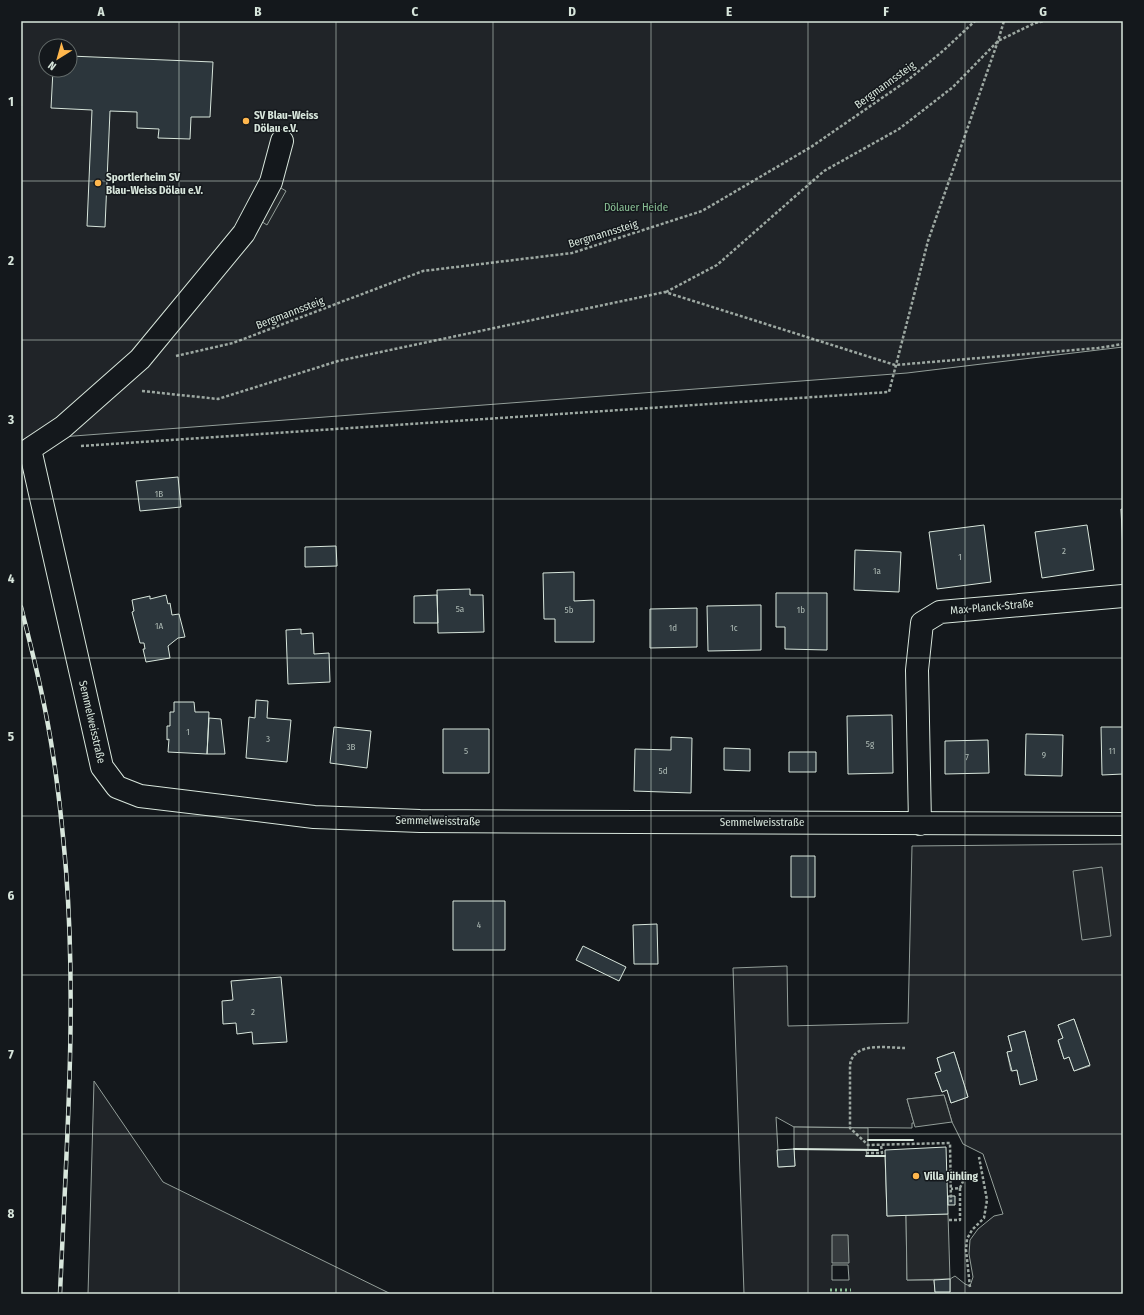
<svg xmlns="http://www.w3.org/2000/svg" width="1144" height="1315" font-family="'Fira Sans Condensed',sans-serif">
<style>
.green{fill:#202428;stroke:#939e99;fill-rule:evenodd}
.parking{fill:#24282b;stroke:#939e99}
.water{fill:#363b3e;stroke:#939e99}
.building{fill:#2c363c;stroke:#d8e6dc}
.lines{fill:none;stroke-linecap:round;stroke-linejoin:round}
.minor-casing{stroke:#d8e6dc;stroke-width:24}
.path{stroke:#9da8a2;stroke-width:2.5;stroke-dasharray:3 2;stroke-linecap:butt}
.minor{stroke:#14181c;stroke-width:22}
.rail-casing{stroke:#d8e6dc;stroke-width:4.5}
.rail{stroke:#14181c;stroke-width:3;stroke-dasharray:9;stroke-linecap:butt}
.hedge{stroke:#8ac095;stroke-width:3;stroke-dasharray:2 3;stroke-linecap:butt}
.wall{stroke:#d8e6dc;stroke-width:2}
.grid{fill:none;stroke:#d8e6dc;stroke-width:1;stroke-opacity:0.55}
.poi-dot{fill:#ffb74d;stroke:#14181c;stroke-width:1.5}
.labels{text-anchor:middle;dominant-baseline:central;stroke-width:3;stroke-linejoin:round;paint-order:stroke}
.number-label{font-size:9px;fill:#adbab4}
.street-label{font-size:11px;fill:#d8e6dc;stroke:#14181c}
.poi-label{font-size:11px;font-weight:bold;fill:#d8e6dc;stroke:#14181c;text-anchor:start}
.park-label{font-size:11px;fill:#8ac095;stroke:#14181c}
.neatline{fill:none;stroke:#d8e6dc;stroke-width:1.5}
.grid-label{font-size:13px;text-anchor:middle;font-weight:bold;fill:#d8e6dc}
</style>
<rect width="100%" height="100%" fill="#14181c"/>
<path class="green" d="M21 21H1123V347L907 373 21 440ZM46 46H70V70H46Z
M1123 844V1294H744L733 968 787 966 788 1026 908 1023 912 846ZM1074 1019 1090 1066 1074 1071 1069 1057 1064 1059 1058 1041 1063 1038 1058 1025ZM1025 1031 1037 1080 1020 1084 1017 1070 1011 1071 1007 1052 1012 1051 1008 1036ZM954 1052 968 1097 951 1103 947 1090 942 1092 935 1073 941 1071 937 1058ZM944 1095 952 1122 963 1144 983 1154 1003 1214 994 1216 978 1229 970 1240 969 1254 973 1277 970 1286 965 1284 955 1276 950 1279V1292H935L934 1280H907L906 1215 887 1216 885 1156H867L866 1150 794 1149 795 1166 779 1167 776 1117 794 1127 912 1128V1123H914L907 1099ZM832 1265H848L849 1280H832Z
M94 1081 163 1182 391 1294H88Z"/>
<path class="parking" d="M271 182 286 191 267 225 253 216Z
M1102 867 1111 936 1082 940 1073 871Z
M944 1095 952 1122 915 1127 907 1099Z
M794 1127 868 1128V1150L794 1149Z
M948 1214 950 1279 907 1280 906 1215Z"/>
<path class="water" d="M832 1235H848L849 1263H832Z"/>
<path class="building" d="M70 56 213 62 210 117H191L190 139 158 138 159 129 137 128V112L110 111 105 227 87 226 92 110 51 108 53 70H70Z
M178 477 181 507 140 511 136 481Z
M1121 509H1123V552Z
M984 525 991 582 937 589 929 532Z
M1087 525 1094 570 1042 578 1035 532Z
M336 546 337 566 305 567V547Z
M855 550 901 552 899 592 854 590Z
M574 572V601L594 600V642H555V619H544L543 573Z
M470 589V595H483L484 632 438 633 437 590Z
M776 593H827V650L785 649V627H776Z
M166 595 168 604 170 603 172 615 179 614 185 637 178 638 168 646 170 658 146 662 143 649H145L144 643H140L132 612 134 611 132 600 150 596V599Z
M437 595 438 623H414V596Z
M761 605V650L708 651 707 606Z
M697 608V647L650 648V609Z
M301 629V634L313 633 314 654 329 653 330 682 288 684 286 630Z
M256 700 268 701 267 718 291 720 287 762 246 758 249 717 255 718Z
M174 702H194L195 712H209L207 754 168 752 169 739 167 740V726H170V712H174Z
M892 715 893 773 848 774 847 716Z
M209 718 221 719 225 754H207Z
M334 727 371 731 367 768 330 763Z
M1101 727H1123V774L1102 775Z
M443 729H489V773H443Z
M1026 734 1063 735 1062 776 1025 775Z
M671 737 692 738 691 793 634 791 635 749 671 750Z
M988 740 989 773 945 774V741Z
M724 748 750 749V771L724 770Z
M789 752H816V772H789Z
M791 856H815V897H791Z
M453 901H505V950H453Z
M657 924 658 964H634L633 925Z
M583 946 626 967 619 981 576 960Z
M281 977 287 1042 253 1044 252 1032 237 1034 236 1023 223 1024 222 1001 233 1000 231 981Z
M1074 1019 1090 1065 1074 1071 1069 1057 1064 1059 1058 1040 1063 1038 1058 1025Z
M1025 1031 1037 1080 1020 1085 1017 1070 1012 1071 1007 1052 1012 1051 1008 1036Z
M954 1052 968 1097 951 1103 947 1090 942 1092 935 1073 941 1071 937 1058Z
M946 1147 948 1214 887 1216 885 1150Z
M794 1149 795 1166 778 1167 777 1150Z
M948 1196H955V1205H948Z
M950 1279V1292H935L934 1280Z"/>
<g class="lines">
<defs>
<path id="minor" d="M30 449 102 767 117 787 140 796 314 817 420 821 1123 824
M30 449 63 427 140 359 244 233 271 182 282 141
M920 824 917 670 922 623 940 612 1123 596"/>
</defs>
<use href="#minor" class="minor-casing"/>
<path class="path" d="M666 292 717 265 824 171 899 129 953 87 998 41 1035 23 1044 21
M176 356 233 343 423 271 572 253 702 211 811 147 908 80 944 50 975 21
M142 391 218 399 338 361 665 292 895 365 1098 348 1123 344
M81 446 889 392 928 241 998 41 1004 21
M905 1048C888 1048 853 1041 850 1065V1128L868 1145 950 1143 951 1201H948
M866 1153H882L881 1145
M960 1188 968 1170
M949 1220H960V1188L951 1189
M970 1287 966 1250 967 1239 972 1230 984 1218 987 1200 979 1157"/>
<use href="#minor" class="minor"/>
<defs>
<path id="rail" d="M21 607C31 646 41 686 48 725 57 773 62 822 66 870 77 1011 66 1153 60 1294"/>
</defs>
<use href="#rail" class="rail-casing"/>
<use href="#rail" class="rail"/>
<path class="hedge" d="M830 1290H851"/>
<path class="wall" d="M868 1140H913
M794 1149 878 1150
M866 1156H885"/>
</g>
<path class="grid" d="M179 21V1294M336 21V1294M493 21V1294M651 21V1294M808 21V1294M965 21V1294M21 181H1123M21 340H1123M21 499H1123M21 658H1123M21 816H1123M21 975H1123M21 1134H1123"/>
<g class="poi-dot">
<circle cx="246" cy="121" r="4"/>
<circle cx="98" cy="183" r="4"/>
<circle cx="916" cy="1176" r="4"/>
</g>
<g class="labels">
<g class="number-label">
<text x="159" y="494">1B</text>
<text x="1064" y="551">2</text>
<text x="960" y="557">1</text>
<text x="877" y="571">1a</text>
<text x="460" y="609">5a</text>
<text x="569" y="610">5b</text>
<text x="801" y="610">1b</text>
<text x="159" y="626">1A</text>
<text x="673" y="628">1d</text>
<text x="734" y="628">1c</text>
<text x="188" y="732">1</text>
<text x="268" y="739">3</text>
<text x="870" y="744">5g</text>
<text x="351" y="747">3B</text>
<text x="466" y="751">5</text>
<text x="1112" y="751">11</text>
<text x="1044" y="755">9</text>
<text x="967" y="757">7</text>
<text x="663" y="771">5d</text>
<text x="479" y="925">4</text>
<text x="253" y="1012">2</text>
</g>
<g class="street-label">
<text transform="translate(885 85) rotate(-36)">Bergmannssteig</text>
<text transform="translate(603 234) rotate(-17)">Bergmannssteig</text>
<text transform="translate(290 313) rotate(-21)">Bergmannssteig</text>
<text transform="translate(992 607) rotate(-5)">Max-Planck-Straße</text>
<text transform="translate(92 722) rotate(77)">Semmelweisstraße</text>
<text transform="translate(438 821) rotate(1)">Semmelweisstraße</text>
<text x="762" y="822">Semmelweisstraße</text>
</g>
<g class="poi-label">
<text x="254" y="115">SV Blau-Weiss<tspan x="254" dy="13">Dölau e.V.</tspan></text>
<text x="106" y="177">Sportlerheim SV<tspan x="106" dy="13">Blau-Weiss Dölau e.V.</tspan></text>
<text x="924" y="1176">Villa Jühling</text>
</g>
<g class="park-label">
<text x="636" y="207">Dölauer Heide</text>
</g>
</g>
<rect width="1144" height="1315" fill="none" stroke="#14181c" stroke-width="44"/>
<g transform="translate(58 58) rotate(217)"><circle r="19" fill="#14181c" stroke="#626a69"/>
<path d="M0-3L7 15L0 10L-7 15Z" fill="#ffb74d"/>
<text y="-6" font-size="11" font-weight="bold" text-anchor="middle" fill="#d8e6dc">N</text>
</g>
<rect x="22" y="22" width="1100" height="1271" class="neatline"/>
<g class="grid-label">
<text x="101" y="16">A</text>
<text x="258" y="16">B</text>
<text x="415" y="16">C</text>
<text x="572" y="16">D</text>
<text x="729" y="16">E</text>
<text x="886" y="16">F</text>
<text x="1043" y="16">G</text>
<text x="11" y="106">1</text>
<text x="11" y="265">2</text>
<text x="11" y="424">3</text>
<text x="11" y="583">4</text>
<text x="11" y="741">5</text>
<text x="11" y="900">6</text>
<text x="11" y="1059">7</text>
<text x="11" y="1218">8</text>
</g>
</svg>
